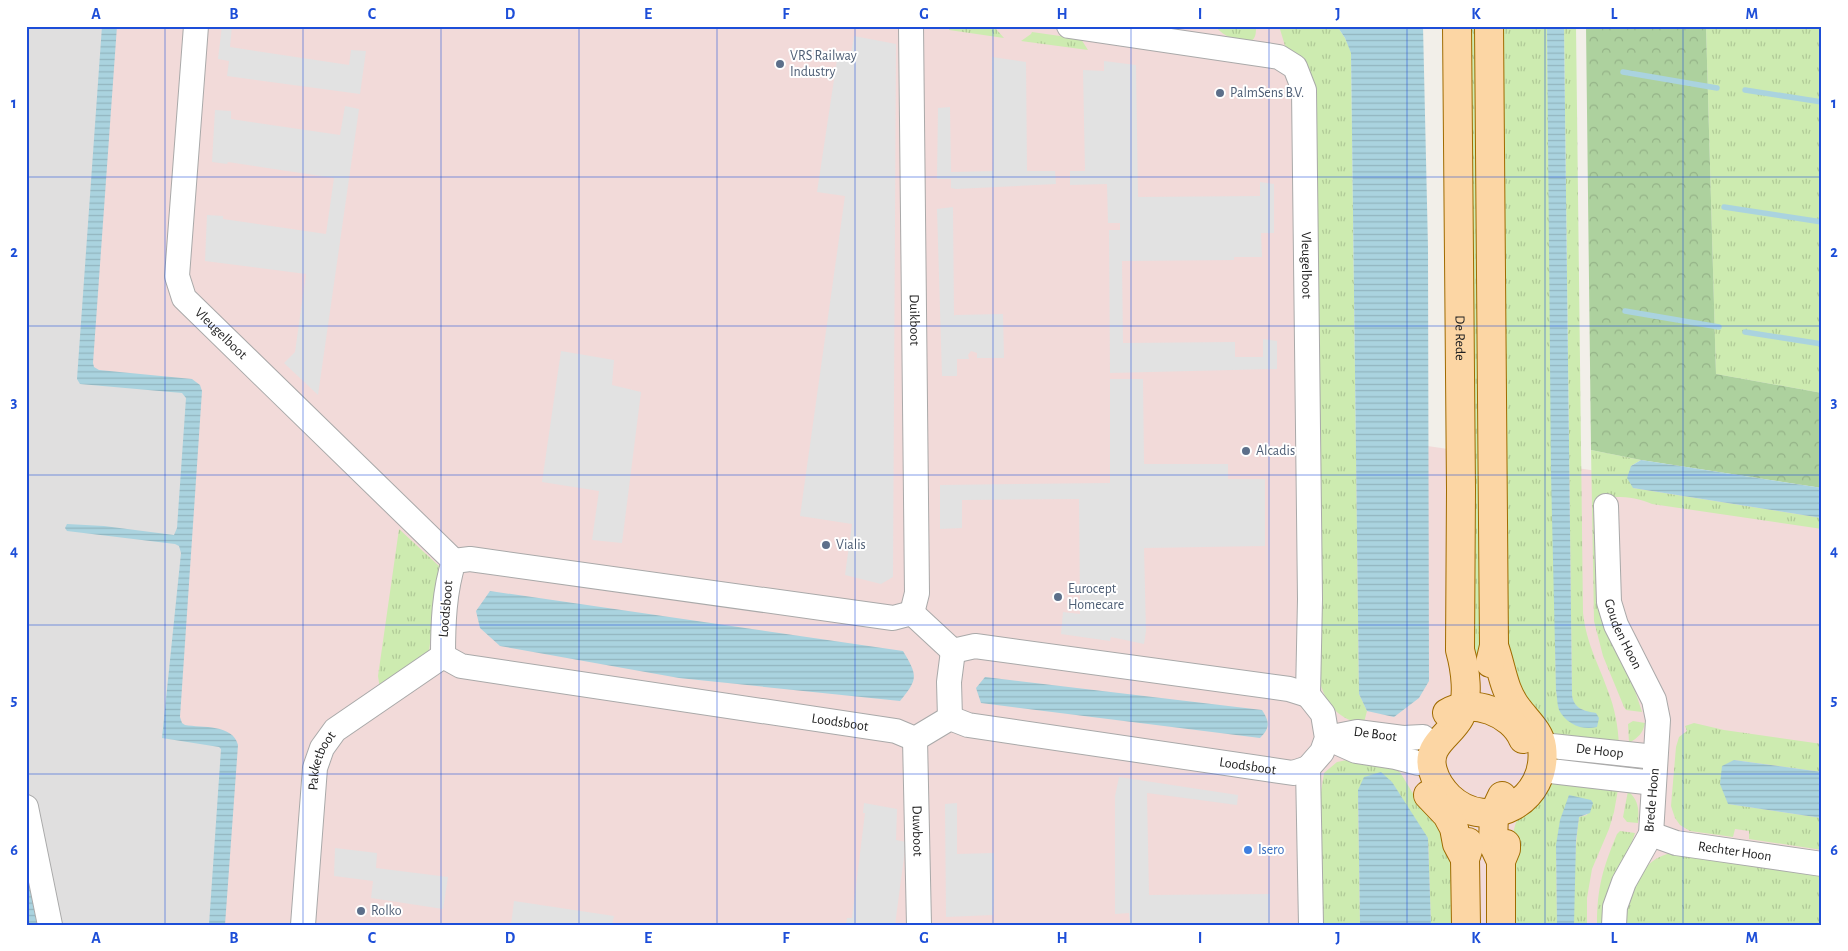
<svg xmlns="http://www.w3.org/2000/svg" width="1848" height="951" font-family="'Alegreya Sans',sans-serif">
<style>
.residential{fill:#e0dfdf}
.commercial{fill:#f2dad9}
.grass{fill:url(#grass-tufts)}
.forest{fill:url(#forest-crowns)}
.parking{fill:#e2e2e2}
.water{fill:url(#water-rules)}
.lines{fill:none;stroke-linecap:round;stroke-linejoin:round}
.stream{stroke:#aad3df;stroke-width:5.5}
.minor-casing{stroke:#a9a9a9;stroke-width:26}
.major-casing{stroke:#a06b00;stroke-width:30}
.minor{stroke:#fff;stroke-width:24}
.major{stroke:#fcd6a4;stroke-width:28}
.grid{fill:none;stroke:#1d4ed8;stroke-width:1;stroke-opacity:0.55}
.service-dot{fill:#5c6f8a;stroke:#fff;stroke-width:2}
.shop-dot{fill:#3f7fe0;stroke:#fff;stroke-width:2}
.labels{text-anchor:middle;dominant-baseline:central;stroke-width:4;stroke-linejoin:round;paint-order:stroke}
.service-label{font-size:14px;fill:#4e5e75;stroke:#fff;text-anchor:start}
.street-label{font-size:14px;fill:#222;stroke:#fff}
.shop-label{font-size:14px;fill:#366cbe;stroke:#fff;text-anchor:start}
.neatline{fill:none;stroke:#1d4ed8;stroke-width:2}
.grid-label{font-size:16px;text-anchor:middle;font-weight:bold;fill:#1d4ed8}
</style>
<defs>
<pattern id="grass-tufts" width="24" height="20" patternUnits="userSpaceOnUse" patternTransform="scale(1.25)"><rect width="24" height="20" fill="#cdebb0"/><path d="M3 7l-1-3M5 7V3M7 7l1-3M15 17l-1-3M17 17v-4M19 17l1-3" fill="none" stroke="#b0c997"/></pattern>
<pattern id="forest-crowns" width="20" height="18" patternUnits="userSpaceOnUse" patternTransform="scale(1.25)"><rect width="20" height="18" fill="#add19e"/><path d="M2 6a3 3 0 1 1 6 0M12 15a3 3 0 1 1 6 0" fill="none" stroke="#95b388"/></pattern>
<pattern id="water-rules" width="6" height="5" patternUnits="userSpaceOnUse" patternTransform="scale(1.25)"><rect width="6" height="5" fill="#aad3df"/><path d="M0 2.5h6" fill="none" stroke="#92b5bf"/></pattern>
</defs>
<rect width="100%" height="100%" fill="#f2efe9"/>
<path class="residential" d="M26 26H109L193 389 231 742 215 925H41L26 845Z"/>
<path class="commercial" d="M109 26H1324L1346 434 1822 504V925H215L231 743 170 732 193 389 85 376Z"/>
<path class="grass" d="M949 26 996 27V29L1004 38 949 30Z
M1215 26H1256C1256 34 1256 38 1250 42 1235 40 1225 38 1215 26Z
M1279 26H1337L1345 38 1351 52 1359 694 1367 711 1363 726C1355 722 1345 719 1338 713 1313 691 1317 654 1317 623H1322L1321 573 1304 62 1291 50 1286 49Z
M1465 26H1478L1485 657 1471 658Z
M1496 26H1547L1556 690 1559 709 1586 711C1577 708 1573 705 1572 695L1564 26H1576L1583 613C1587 646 1598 662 1608 691 1615 709 1618 726 1619 745L1550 735 1508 670Z
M1706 26H1822V393L1716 374Z
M1032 32 1081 39 1088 50 1021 41 1031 34Z
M1591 450 1641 460 1631 466 1633 488 1822 518V529L1652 504C1635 496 1616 496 1597 498L1598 601 1626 663 1642 712 1626 710 1624 707 1603 656 1594 621Z
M399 529 439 566 429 652 380 689 378 676Z
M1633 721 1645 723C1643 733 1638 738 1629 743L1628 724Z
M1694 723 1724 730 1822 744V772L1734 760 1729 804 1822 818V850L1749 839V831L1735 829 1733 837 1690 831 1680 825 1675 818 1671 806 1676 747 1679 737 1687 731 1685 726Z
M1347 760 1391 767 1400 772 1415 797 1436 818 1453 862 1456 925H1431L1428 838 1358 790 1360 925H1321L1319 805 1324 773 1337 762Z
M1553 781 1619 784 1614 812 1609 829 1592 869 1587 898V925H1574C1574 889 1574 852 1579 817L1587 815 1591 800 1556 845 1557 925H1511C1511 899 1507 842 1517 820 1524 803 1539 791 1553 781Z
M1628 791C1639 801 1639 809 1638 823L1627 822 1623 817Z
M1620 831 1635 833 1605 925H1597C1597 887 1603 868 1617 834Z
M1676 852 1822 873V925H1623C1623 913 1627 905 1631 895 1642 871 1648 857 1676 852Z"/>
<path class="forest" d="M1586 26H1706L1716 374 1822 393V488L1641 460 1591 450Z"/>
<path class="parking" d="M222 26H232L230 47 349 65 351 50 366 51 360 94 227 76 229 61 218 59Z
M854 36 896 44 893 577 881 584 845 575 852 524 800 516 845 196 817 192 838 53 851 55Z
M992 57 1026 62 1027 171H1055L1056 184 956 189 951 188V179H937L938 108 950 107 951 172 993 171Z
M1104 61 1136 65 1138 197 1260 196V182L1274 184V233H1261L1262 257H1234V260L1122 261 1123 343 1235 342V357H1263V339L1277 341V369L1110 373 1109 230H1120V223H1108L1107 184 1070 185V171H1085L1083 70 1104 71Z
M345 106 359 109 318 395 284 363 295 352 306 274 205 261 207 215 223 216V219L326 234 334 178 228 162 227 164 212 162 215 110 231 111V119L340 135Z
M953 207 954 316 955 315 1003 314 1004 358H977V353L971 351 968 355 969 359H957V376H942L937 209Z
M561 351 614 360 612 385 641 392 622 543 592 540 599 491 542 482Z
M1110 379H1143L1144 464H1228V479H1265V546L1144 548 1146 631 1144 644 1111 637 1110 641 1061 634 1063 612 1080 614 1079 499 962 500V528L940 529V485L1110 483Z
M1119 777 1238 795 1237 805 1147 793 1149 895 1270 894V925H1130L1129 913 1115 914V796Z
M864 803 897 809 896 840 906 842 895 925H846L847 918H852L865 813H863Z
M957 803V854L994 853V899L993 915 946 917 945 804Z
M335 848 377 853 376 868 448 877 443 909 371 898 373 881 334 876Z
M514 901 614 916 612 925H511Z"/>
<path class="water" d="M102 26H117L93 363 94 367 99 370 192 379 200 385 202 391 180 717 182 723 185 725C202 728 233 724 238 745L225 925H209L221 749 219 747 162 738 181 553 179 546 175 544 67 531 65 528 67 524 104 526 174 535 177 528 186 398 182 393 80 384 77 379Z
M1337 26H1423L1428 248 1429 681 1419 698 1394 717 1367 711 1359 694 1351 53 1345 38Z
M1547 26H1564L1572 695C1574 709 1584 711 1596 713L1599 718 1597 727C1583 731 1566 724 1559 710 1557 704 1557 696 1556 690L1551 474Z
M1641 460 1822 488V518L1633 488 1627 478 1631 466Z
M490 591 903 651C918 676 918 679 900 701L679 678 500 646 480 628 476 611Z
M985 677 1262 710C1270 722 1270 728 1260 738L981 703 976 688Z
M1734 760 1822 772V818L1728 804 1720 784 1722 766Z
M1381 772 1392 782 1428 838 1431 925H1360L1358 790 1364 777Z
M1569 795 1591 800 1593 803 1590 813 1579 817 1576 841 1574 925H1557L1556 845 1560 820Z
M26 865 37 925H26Z"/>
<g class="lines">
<path class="stream" d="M1623 72 1717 88
M1745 90 1822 102
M1724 207 1822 222
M1625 311 1719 327
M1745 332 1822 344"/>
<defs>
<g id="minor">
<path id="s1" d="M196 26 177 276 184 298 454 561"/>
<path id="s2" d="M911 26 917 593 912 613"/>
<path id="s3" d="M1069 26 1279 57 1295 67 1304 90 1310 599 1308 695"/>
<path id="s4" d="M1606 506 1609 602 1616 625 1654 700 1658 720 1651 834 1624 882 1615 907 1614 925"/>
<path id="s5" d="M1308 695 1289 689 975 646 953 651 912 613 893 618 470 559 454 561C444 591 443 625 443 656L461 666 896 731 915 739 950 718 968 725 1293 773 1308 768"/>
<path d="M1308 695 1323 714 1327 738 1322 752 1308 768"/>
<path d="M950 718 949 682 953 651"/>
<path id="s6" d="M1327 738 1357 732 1403 738 1423 737"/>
<path d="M1327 738 1356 751 1395 757 1418 763"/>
<path id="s7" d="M915 739 919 925"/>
<path id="s8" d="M1542 745 1655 757"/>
<path d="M1308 768 1311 925"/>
<path d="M1542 770 1654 783"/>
<path d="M26 807 50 925"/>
<path id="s9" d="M1651 834 1676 843 1822 864"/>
<path id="s10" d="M303 925 315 768 322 748 335 730 443 656"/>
</g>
<g id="major">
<path id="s11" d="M1457 26 1461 490 1460 650C1465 668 1470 699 1460 717 1450 736 1425 745 1433 771 1436 782 1441 789 1449 797 1489 835 1549 800 1542 747 1540 732 1527 721 1518 709 1503 690 1502 668 1494 646"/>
<path d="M1489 26 1494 646 1490 663"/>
<path d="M1447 713C1472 697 1512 713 1523 739"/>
<path d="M1428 795 1447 815 1454 828 1457 844 1465 859"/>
<path d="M1501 861 1493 844 1494 813 1502 796"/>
<path d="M1466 925 1465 859 1469 847 1468 842"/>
<path d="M1501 925V861L1506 849V844"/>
</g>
</defs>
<use href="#minor" class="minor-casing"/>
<use href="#major" class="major-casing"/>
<use href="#minor" class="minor"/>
<use href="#major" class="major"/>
</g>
<path class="grid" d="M165 26V925M303 26V925M441 26V925M579 26V925M717 26V925M855 26V925M993 26V925M1131 26V925M1269 26V925M1407 26V925M1545 26V925M1683 26V925M26 177H1822M26 326H1822M26 475H1822M26 625H1822M26 774H1822"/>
<g class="service-dot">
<circle cx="780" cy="64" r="5"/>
<circle cx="1220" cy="93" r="5"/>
<circle cx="1246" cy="451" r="5"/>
<circle cx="826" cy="545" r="5"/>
<circle cx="1058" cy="597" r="5"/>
<circle cx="361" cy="911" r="5"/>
</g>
<circle class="shop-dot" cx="1248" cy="850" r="5"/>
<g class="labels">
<g class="service-label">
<text x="790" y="56">VRS Railway<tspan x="790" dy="16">Industry</tspan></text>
<text x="1230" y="93">PalmSens B.V.</text>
<text x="1256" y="451">Alcadis</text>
<text x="836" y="545">Vialis</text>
<text x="1068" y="589">Eurocept<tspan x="1068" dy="16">Homecare</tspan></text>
<text x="371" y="911">Rolko</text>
</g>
<g class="street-label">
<text stroke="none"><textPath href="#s3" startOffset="431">Vleugelboot</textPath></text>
<text stroke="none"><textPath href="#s2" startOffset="294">Duikboot</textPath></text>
<text stroke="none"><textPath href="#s1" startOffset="325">Vleugelboot</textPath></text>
<text stroke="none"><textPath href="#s11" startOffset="312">De Rede</textPath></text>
<text transform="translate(446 609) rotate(-85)">Loodsboot</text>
<text stroke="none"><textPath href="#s4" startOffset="131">Gouden Hoon</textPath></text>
<text stroke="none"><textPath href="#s5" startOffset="1378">Loodsboot</textPath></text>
<text stroke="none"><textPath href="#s6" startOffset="49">De Boot</textPath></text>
<text stroke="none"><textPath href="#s8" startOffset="58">De Hoop</textPath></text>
<text stroke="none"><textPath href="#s10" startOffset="166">Pakketboot</textPath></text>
<text stroke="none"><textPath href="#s5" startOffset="1798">Loodsboot</textPath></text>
<text transform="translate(1652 800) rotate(-85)">Brede Hoon</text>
<text stroke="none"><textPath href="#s7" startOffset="92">Duwboot</textPath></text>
<text stroke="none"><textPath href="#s9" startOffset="86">Rechter Hoon</textPath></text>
</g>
<g class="shop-label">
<text x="1258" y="850">Isero</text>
</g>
</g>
<rect width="1848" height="951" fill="none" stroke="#ffffff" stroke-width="55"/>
<rect x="28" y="28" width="1792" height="896" class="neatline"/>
<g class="grid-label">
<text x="96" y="19">A</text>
<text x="234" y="19">B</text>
<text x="372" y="19">C</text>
<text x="510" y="19">D</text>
<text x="648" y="19">E</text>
<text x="786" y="19">F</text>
<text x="924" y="19">G</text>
<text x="1062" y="19">H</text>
<text x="1200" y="19">I</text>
<text x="1338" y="19">J</text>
<text x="1476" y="19">K</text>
<text x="1614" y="19">L</text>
<text x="1752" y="19">M</text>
<text x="14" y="108">1</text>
<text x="1834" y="108">1</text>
<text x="14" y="257">2</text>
<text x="1834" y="257">2</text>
<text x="14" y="407">3</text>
<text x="1834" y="407">3</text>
<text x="14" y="556">4</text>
<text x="1834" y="556">4</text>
<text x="14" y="705">5</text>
<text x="1834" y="705">5</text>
<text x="14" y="855">6</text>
<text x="1834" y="855">6</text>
<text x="96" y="943">A</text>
<text x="234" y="943">B</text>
<text x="372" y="943">C</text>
<text x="510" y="943">D</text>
<text x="648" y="943">E</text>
<text x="786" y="943">F</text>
<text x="924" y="943">G</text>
<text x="1062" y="943">H</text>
<text x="1200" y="943">I</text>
<text x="1338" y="943">J</text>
<text x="1476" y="943">K</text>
<text x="1614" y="943">L</text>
<text x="1752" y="943">M</text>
</g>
</svg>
